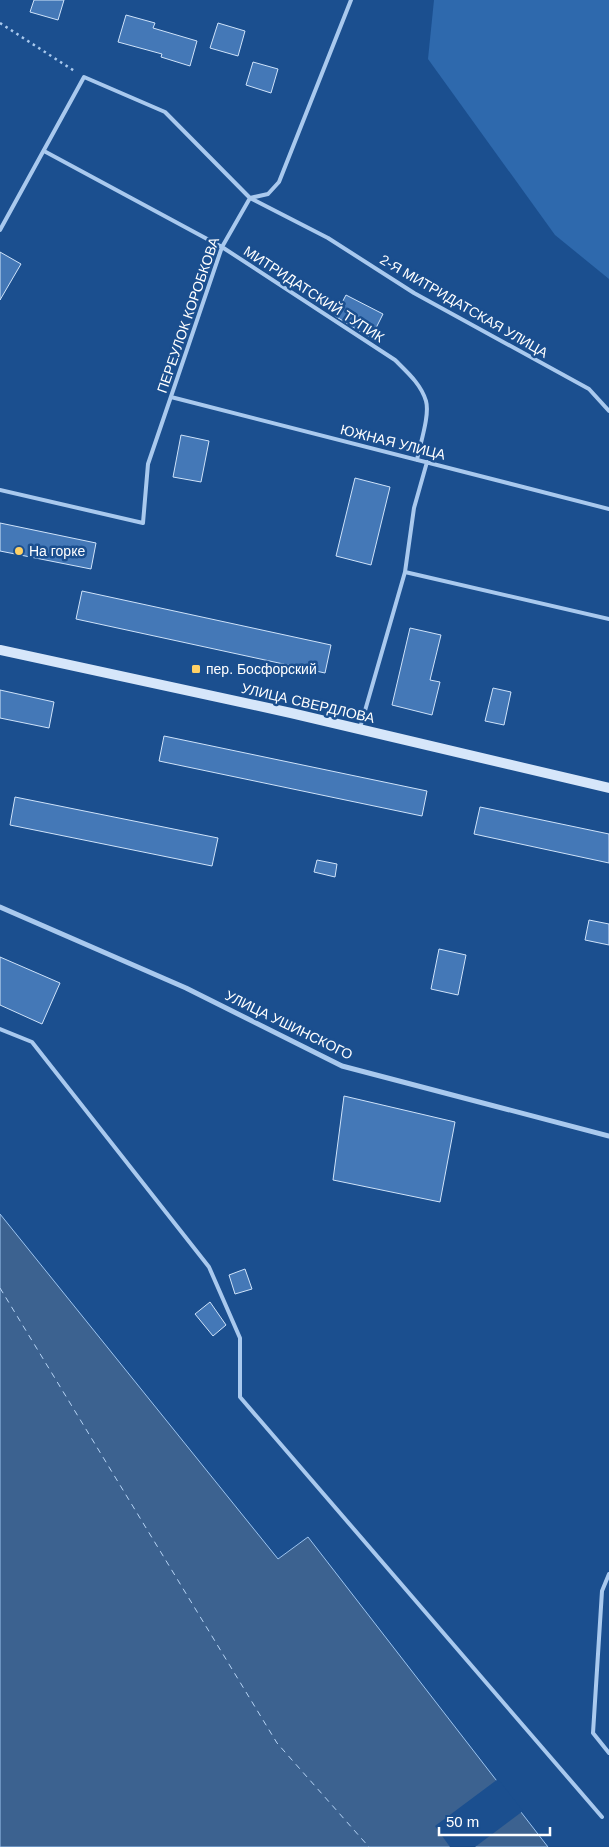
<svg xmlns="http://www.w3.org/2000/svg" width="609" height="1847" font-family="Arial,sans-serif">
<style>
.green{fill:#2e69ad}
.water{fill:#3c6290;stroke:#9cc4f0}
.pier{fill:#1b4f8f}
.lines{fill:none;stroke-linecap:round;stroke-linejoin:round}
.ferry{stroke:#b5d3f5;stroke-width:1;stroke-dasharray:6 5;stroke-linecap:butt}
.building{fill:#4478b7;stroke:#cfe3fa}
.path{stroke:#a9c9ee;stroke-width:2.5;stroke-dasharray:2.5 4;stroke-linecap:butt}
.service{stroke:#a9c9ee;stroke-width:4}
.minor{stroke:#a9c9ee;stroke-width:5}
.secondary{stroke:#d6e6fa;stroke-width:10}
.poi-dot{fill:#ffd166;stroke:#1b4f8f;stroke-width:2}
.labels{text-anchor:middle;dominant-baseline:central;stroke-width:5;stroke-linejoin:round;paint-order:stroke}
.street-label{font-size:14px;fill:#fff;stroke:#1b4f8f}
.poi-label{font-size:14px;fill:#fff;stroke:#1b4f8f;text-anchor:start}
</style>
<rect width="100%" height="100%" fill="#1b4f8f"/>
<path class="green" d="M434 0H609V279L555 235 428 59Z"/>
<path class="water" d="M0 1214 278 1559 308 1537 548 1847H0Z"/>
<path class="pier" d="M498 1779 523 1811 475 1847H450L435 1826Z"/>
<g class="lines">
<path class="ferry" d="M0 1288 277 1743 369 1847"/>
</g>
<path class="building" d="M34 0H64L58 20 30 12Z
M126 15 155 23 153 28 197 41 190 66 161 57 162 54 118 42Z
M218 23 245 31 238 56 210 48Z
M253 62 278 69 271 93 246 85Z
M0 252 21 264 0 300Z
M346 295 383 314 371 338 335 316Z
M181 435 209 441 201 482 173 477Z
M355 478 390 487 371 565 336 556Z
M0 523 96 543 91 569 0 551Z
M82 591 331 645 325 673 76 619Z
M410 628 441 635 430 680 440 682 432 715 392 705Z
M493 688 511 692 504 725 485 721Z
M0 690 54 702 49 728 0 718Z
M164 736 427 791 422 816 159 761Z
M15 797 218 838 212 866 10 825Z
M480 807 609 834V863L474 834Z
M317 860 337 864 335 877 314 872Z
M589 920 609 924V945L585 940Z
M439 949 466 955 458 995 431 989Z
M0 957 60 983 42 1024 0 1005Z
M344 1096 455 1122 440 1202 333 1180Z
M245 1269 252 1289 235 1294 229 1275Z
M210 1302 226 1325 213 1336 195 1314Z"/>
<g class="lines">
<path class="path" d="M0 23 76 72"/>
<path class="service" d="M44 151 222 247 395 360C407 372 421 384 426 401 430 415 420 444 417 460
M0 230 84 77 165 112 250 198 328 238 414 293 589 389 609 411
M171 397 609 509
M0 490 143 523 148 464 222 247 250 198 268 194 279 182 351 0
M405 572 609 619
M360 728 405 572 414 508 427 462
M0 1029 32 1042 209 1267 240 1338V1397L602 1817
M609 1574 602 1591 593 1733 609 1753"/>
<path class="minor" d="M0 907 186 988 342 1066 609 1136"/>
<path class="secondary" d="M0 650 291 713 609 788"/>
</g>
<g class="poi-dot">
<circle cx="19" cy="551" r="5"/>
<rect x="191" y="664" width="10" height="10" rx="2.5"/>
</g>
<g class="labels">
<g class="street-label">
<text transform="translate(314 294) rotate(33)">МИТРИДАТСКИЙ ТУПИК</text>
<text transform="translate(464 306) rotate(30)">2-Я МИТРИДАТСКАЯ УЛИЦА</text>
<text transform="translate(188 315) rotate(-71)">ПЕРЕУЛОК КОРОБКОВА</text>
<text transform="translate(393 442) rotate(14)">ЮЖНАЯ УЛИЦА</text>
<text transform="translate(308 703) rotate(13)">УЛИЦА СВЕРДЛОВА</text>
<text transform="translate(289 1025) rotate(26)">УЛИЦА УШИНСКОГО</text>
</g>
<g class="poi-label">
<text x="29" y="551">На горке</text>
<text x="206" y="669">пер. Босфорский</text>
</g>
</g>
<path d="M439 1827v8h111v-8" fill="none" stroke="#ffffff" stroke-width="2.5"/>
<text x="446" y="1827" font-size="15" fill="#ffffff" stroke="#1b4f8f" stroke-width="4" paint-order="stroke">50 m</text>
</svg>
